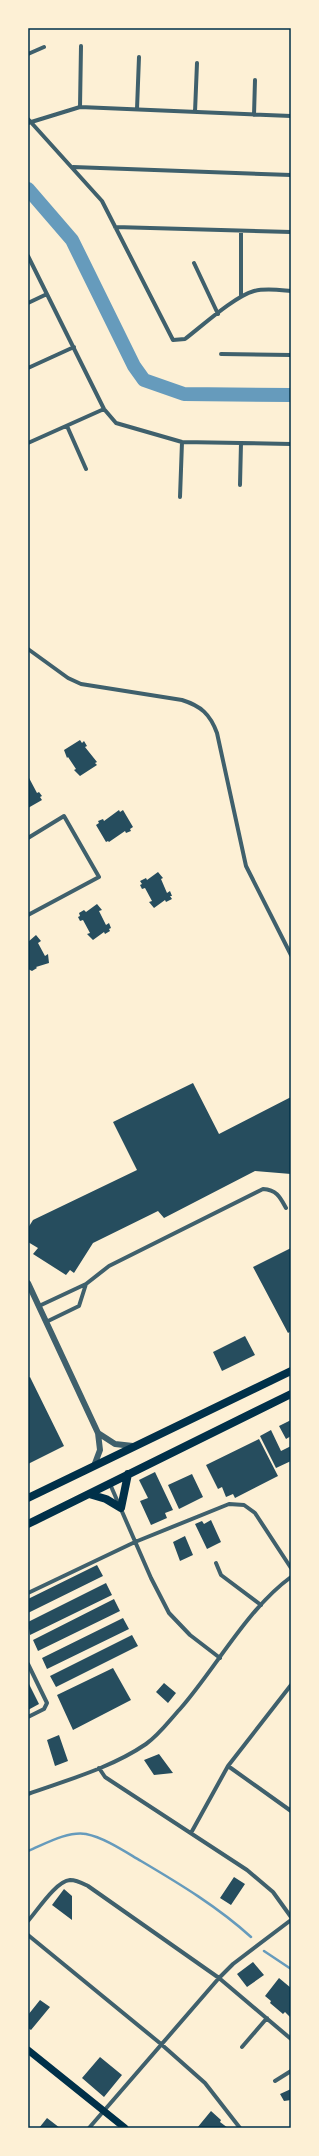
<svg xmlns="http://www.w3.org/2000/svg" width="319" height="2156" font-family="Figtree,sans-serif">
<style>
.lines{fill:none;stroke-linecap:round;stroke-linejoin:round}
.stream{stroke:#669bbc;stroke-width:2.5}
.river{stroke:#669bbc;stroke-width:14}
.building{fill:#264d5e}
.minor{stroke:#3f606c;stroke-width:4}
.tertiary{stroke:#3f606c;stroke-width:6}
.secondary{stroke:#003049;stroke-width:7}
.primary{stroke:#003049;stroke-width:8}
.neatline{fill:none;stroke:#003049;stroke-width:1.5}
</style>
<rect width="100%" height="100%" fill="#fdf0d5"/>
<g class="lines">
<path class="stream" d="M28 1851C45 1844 67 1831 86 1834 105 1838 124 1851 141 1861 180 1884 218 1907 251 1937
M264 1951 291 1969"/>
<path class="river" d="M28 189 72 240 134 366 144 380 184 394 291 395"/>
</g>
<path class="building" d="M80 740 82 743 84 741 87 746 85 747 97 762 95 763 97 765 80 776 74 770 76 769 68 757 67 758 64 750Z
M28 776 37 793 39 792 42 796 40 797 42 800 28 808Z
M119 810 120 812 123 810 133 827 130 829 131 831 126 833 125 831 109 842 108 841 106 842 96 825 99 823 98 821 103 819 104 821Z
M158 872 163 878 161 879 167 893 170 891 172 896H170L172 899 166 902 165 900 154 908 149 902 152 901 145 888 142 889 140 885 142 884 140 881 146 878 147 880Z
M97 904 102 910 99 911 106 925 109 923 111 928 109 929 110 931 105 934 104 932 93 940 87 934 90 933 83 920 80 921 78 917 80 916 79 913 84 910 86 912Z
M36 935 41 941 38 943 45 956 48 954 49 963 36 967 37 968 32 971 28 969V942Z
M193 1083 219 1134 291 1097V1174L255 1171 164 1218 158 1211 93 1243 74 1273 70 1270 66 1275 33 1254 38 1248 28 1242V1228L33 1220 137 1170 113 1122Z
M291 1248V1331L288 1333 253 1267Z
M245 1336 255 1355 222 1371 213 1352Z
M30 1377 64 1446 28 1464V1378Z
M291 1420V1436L286 1439 279 1426Z
M271 1430 281 1451 291 1446V1461L276 1468 260 1436Z
M259 1439 278 1476 235 1498 233 1494 226 1497 222 1487 218 1489 206 1465Z
M155 1472 173 1510 165 1513 167 1518 151 1525 140 1501 148 1498 139 1480Z
M192 1474 203 1497 179 1509 168 1485Z
M211 1520 221 1542 207 1549 195 1524 202 1521 204 1524Z
M185 1536 193 1555 180 1561 173 1542Z
M97 1565 103 1576 28 1613V1599Z
M106 1583 112 1595 30 1635 28 1622Z
M114 1599 120 1611 38 1651 33 1640Z
M123 1618 129 1629 47 1669 42 1658Z
M132 1635 138 1646 56 1687 50 1676Z
M113 1668 131 1700 73 1730 57 1695Z
M28 1682 39 1704 28 1710Z
M164 1683 176 1693 168 1703 156 1692Z
M59 1735 68 1761 55 1766 47 1740Z
M159 1754 173 1773 154 1775 144 1760Z
M234 1877 245 1884 231 1905 220 1898Z
M64 1889 72 1896V1920L52 1905Z
M253 1962 264 1975 247 1987 237 1974Z
M279 1978 291 1988V2018L285 2012 283 2014 270 2003 271 2001 265 1996Z
M40 2000 50 2007 31 2030 28 2028V2015Z
M100 2057 122 2075 104 2097 82 2078Z
M291 2089V2100L284 2101 280 2094Z
M211 2111 221 2120 220 2122 228 2128H197Z
M47 2118 60 2128H39Z"/>
<g class="lines">
<path class="minor" d="M28 54 44 47
M80 107 81 46
M137 109 139 57
M195 112 197 63
M254 115 255 80
M28 119 102 201 173 340 185 339C202 326 235 296 254 291 266 288 279 290 291 291
M28 123 80 107 291 116
M73 167 291 175
M115 227 291 232
M28 256 104 409 116 423 182 442 291 444
M194 263 218 314
M241 297V231
M28 303 47 294
M221 354 291 355
M28 368 74 347
M67 426 86 469
M28 443 104 409
M240 485 241 443
M180 497 182 442
M28 649 68 678 81 684 182 700C201 706 210 714 217 733L246 866 291 955
M28 838 64 816 99 877 28 915
M39 1306 86 1284 109 1266 263 1189C277 1190 280 1197 286 1208
M46 1322 79 1306 86 1284
M110 1484 151 1578 169 1613 190 1635 220 1658
M216 1563 221 1575 261 1605
M28 1593 135 1542 229 1504 244 1505 255 1513 291 1568
M28 1664 47 1703 44 1709 28 1717
M228 1766 291 1811
M99 1768 105 1777 247 1870 273 1892 291 1917
M28 1794C67 1780 111 1768 146 1744 159 1735 169 1721 180 1709 216 1668 247 1609 291 1577
M191 1833 228 1766 291 1685
M28 1921C37 1911 56 1881 70 1880 77 1880 82 1883 88 1886L219 1978 291 2039
M28 1935 161 2044 205 2083 240 2128
M242 2047 267 2018
M275 2081 291 2071
M89 2128 219 1978 233 1964 291 1920"/>
<path class="tertiary" d="M28 1283 98 1433 100 1450 94 1466
M98 1433 115 1444 133 1446"/>
<path class="secondary" d="M28 2050 125 2128"/>
<path class="primary" d="M89 1494 106 1499 121 1508 128 1474
M28 1498 291 1371
M28 1524 291 1394"/>
</g>
<rect width="319" height="2156" fill="none" stroke="#fdf0d5" stroke-width="58"/>
<rect x="29" y="29" width="261" height="2098" class="neatline"/>
</svg>
